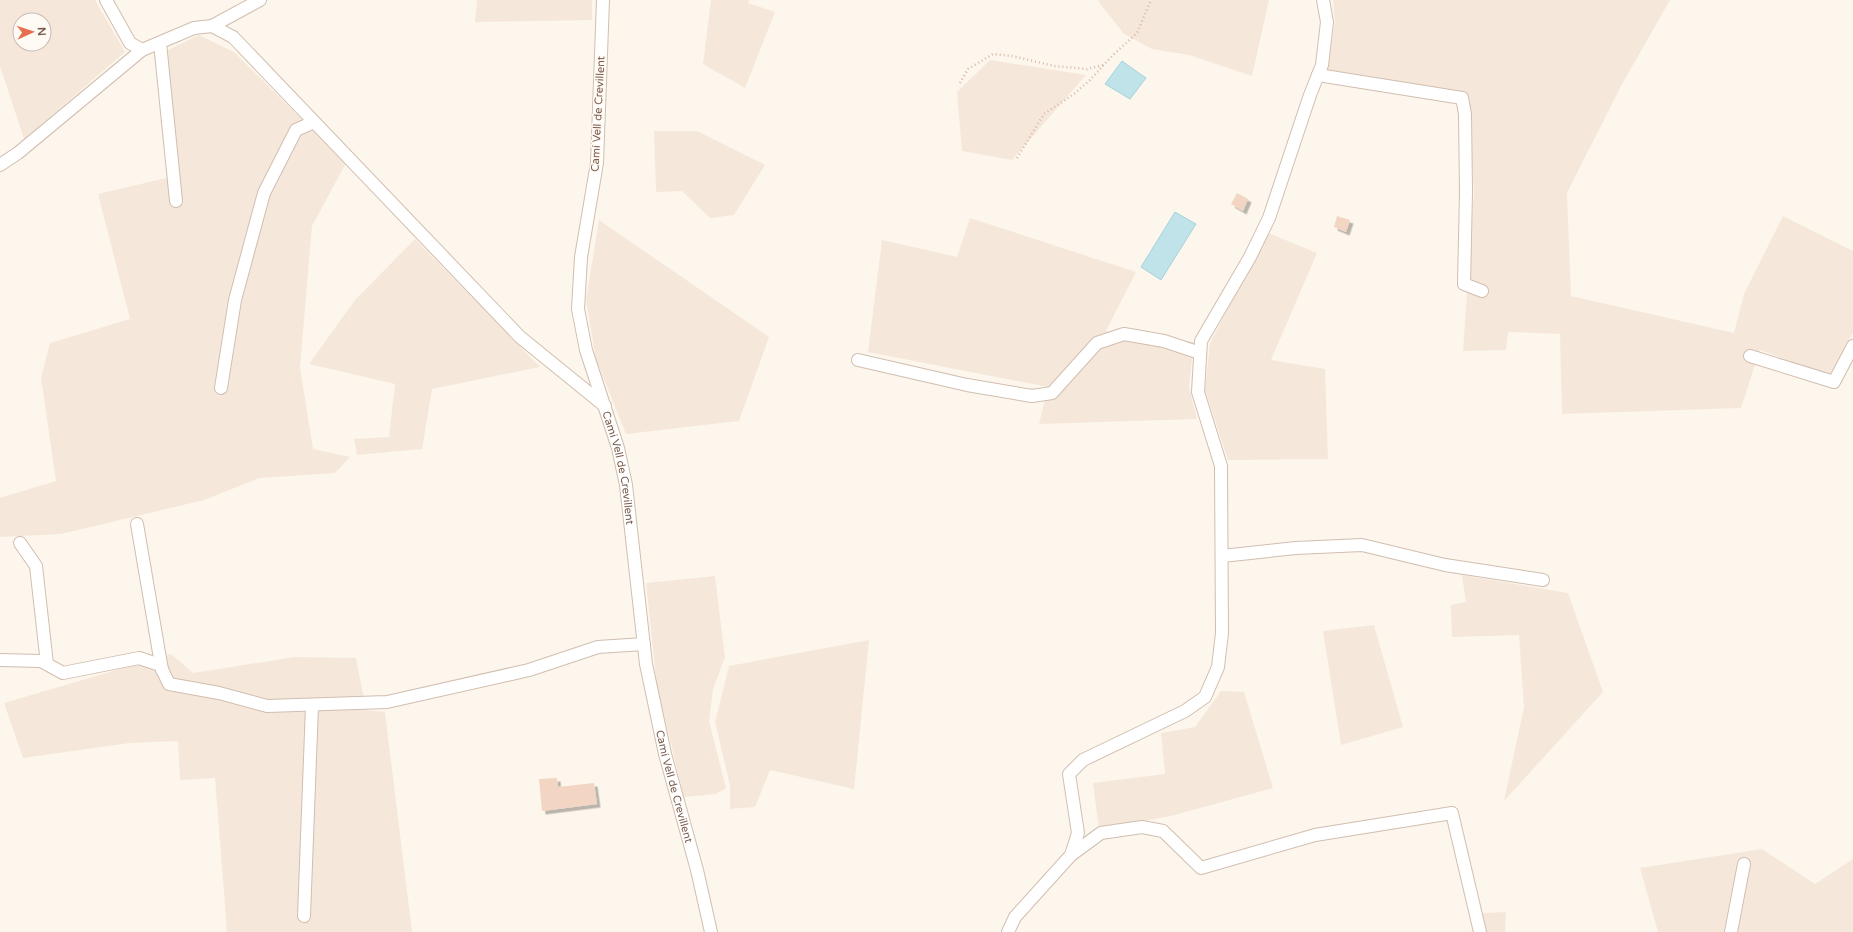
<svg xmlns="http://www.w3.org/2000/svg" width="1853" height="932" font-family="'Varela Round',sans-serif">
<style>
.residential{fill:#f5e8da;fill-rule:evenodd}
.water{fill:#bfe3e8;stroke:#a5d3da}
.building{fill:#f3d5c3;filter:url(#shadow)}
.lines{fill:none;stroke-linecap:round;stroke-linejoin:round}
.minor-casing{stroke:#d1beb0;stroke-width:14}
.path{stroke:#d9b8a5;stroke-width:2.5;stroke-dasharray:1 3;stroke-linecap:butt}
.minor{stroke:#fff;stroke-width:12}
.labels{text-anchor:middle;dominant-baseline:central;stroke-width:3;stroke-linejoin:round;paint-order:stroke}
.street-label{font-size:11px;fill:#7a5c4d;stroke:#fffaf3}
</style>
<defs>
<filter id="shadow"><feDropShadow dx="3.5" dy="3.5" stdDeviation="0" flood-color="#0004"/></filter>
</defs>
<rect width="100%" height="100%" fill="#fdf6ec"/>
<path class="residential" d="M0 0H95L125 52 24 139 0 66ZM20 20H44V44H20Z
M477 0H592V20L475 22Z
M711 0H749L748 3 775 12 745 88 703 64Z
M1100 0H1269L1252 76 1189 55 1152 49 1124 34 1098 1Z
M1333 0H1670L1621 86 1567 193 1571 296 1734 333 1744 294 1783 216 1853 251V332L1831 376 1760 350 1741 408 1562 414 1560 334 1508 332 1506 350 1463 351 1474 192 1467 95 1327 74 1335 21Z
M199 35 234 52 346 163 312 226 300 368 313 449 350 457 335 473 260 478 204 500 61 534 0 537V498L56 481 41 378 50 343 130 319 98 194 179 175 166 51Z
M990 60 1086 75 1012 160 962 151 957 92Z
M654 131H697L765 165 734 215 710 218 682 191 656 192Z
M970 218 1136 272 1106 331 1194 342 1189 387 1197 419 1039 424 1048 387 868 352 882 240 957 257Z
M599 220 769 337 739 421 626 434 596 359 586 300Z
M1268 233 1317 253 1271 360 1325 369 1328 459 1228 460 1205 390 1210 343Z
M415 239 540 367 432 389 422 449 357 455 354 439 389 437 395 384 309 364 355 300Z
M1462 575 1568 593 1603 692 1504 801 1524 707 1519 635 1452 637 1451 605 1466 602Z
M715 576 725 657 713 689 709 721 726 788 716 794 684 797 657 687 646 583Z
M1374 625 1403 727 1341 745 1323 631Z
M869 640 854 789 770 770 755 807 730 809V785L715 722 729 666Z
M171 654 193 673 295 657 356 658 366 710 385 712 412 932H227L215 778 180 780 178 741 130 743 23 758 4 703Z
M1221 691 1244 692 1273 788 1171 816 1099 829 1093 783 1165 774 1161 733 1195 727Z
M1762 849 1815 884 1853 859V932H1658L1640 868Z
M1506 912 1505 932H1481L1483 913Z"/>
<path class="water" d="M1122 61 1146 78 1130 99 1105 84Z
M1175 212 1196 224 1161 280 1141 267Z"/>
<path class="building" d="M1237 193 1248 199 1243 211 1231 204Z
M1337 216 1350 220 1346 232 1334 227Z
M557 778 558 787 594 783 597 804 542 811 539 779Z"/>
<g class="lines">
<defs>
<g id="minor">
<path d="M106 0 130 43 142 50 194 28 212 26 233 37 520 337 605 406"/>
<path id="s1" d="M603 0 597 163 581 257 578 309 586 350 618 448 626 485 646 664 665 754 697 870 711 932"/>
<path d="M212 26 260 0"/>
<path d="M160 43 176 201"/>
<path d="M1318 75 1462 98 1465 114 1466 192 1464 284 1482 291"/>
<path d="M0 165 18 153 142 50"/>
<path d="M1750 356 1834 382 1853 346"/>
<path d="M858 360 967 385 1032 396 1052 393 1097 343 1124 334 1164 341 1200 353"/>
<path d="M221 388 235 300 264 193 296 130 314 122"/>
<path d="M137 524 162 670"/>
<path d="M20 543 36 566 47 664"/>
<path d="M1222 556 1296 548 1362 545 1445 565 1543 580"/>
<path d="M0 660 41 661 63 673 139 658 160 665 169 684 219 693 267 706 387 702 529 670 598 647 644 644"/>
<path d="M1071 855 1101 833 1142 827 1163 831 1201 868 1315 835 1452 813 1480 932"/>
<path d="M304 916 312 706"/>
<path d="M1008 932 1015 917 1071 855 1078 833 1069 774 1083 760 1185 711 1205 697 1218 667 1222 633 1221 466 1198 392 1201 341 1250 257 1269 218 1310 95 1322 65 1327 22 1323 0"/>
<path d="M1731 932 1744 864"/>
</g>
</defs>
<use href="#minor" class="minor-casing"/>
<path class="path" d="M960 83 968 69 993 54 1012 56 1054 66 1087 69 1103 65
M1017 158 1044 114 1074 94 1090 80 1112 56 1137 33 1151 0"/>
<use href="#minor" class="minor"/>
</g>
<g class="labels">
<g class="street-label">
<text transform="translate(598 114) rotate(-87)">Camí Vell de Crevillent</text>
<text stroke="none"><textPath href="#s1" startOffset="475">Camí Vell de Crevillent</textPath></text>
<text stroke="none"><textPath href="#s1" startOffset="799">Camí Vell de Crevillent</textPath></text>
</g>
</g>
<g transform="translate(32 32) rotate(87)"><circle r="19" fill="#fffaf3" stroke="#cabbb1"/>
<path d="M0-3L7 15L0 10L-7 15Z" fill="#e76f51"/>
<text y="-6" font-size="11" font-weight="bold" text-anchor="middle" fill="#7a5c4d">N</text>
</g>
</svg>
